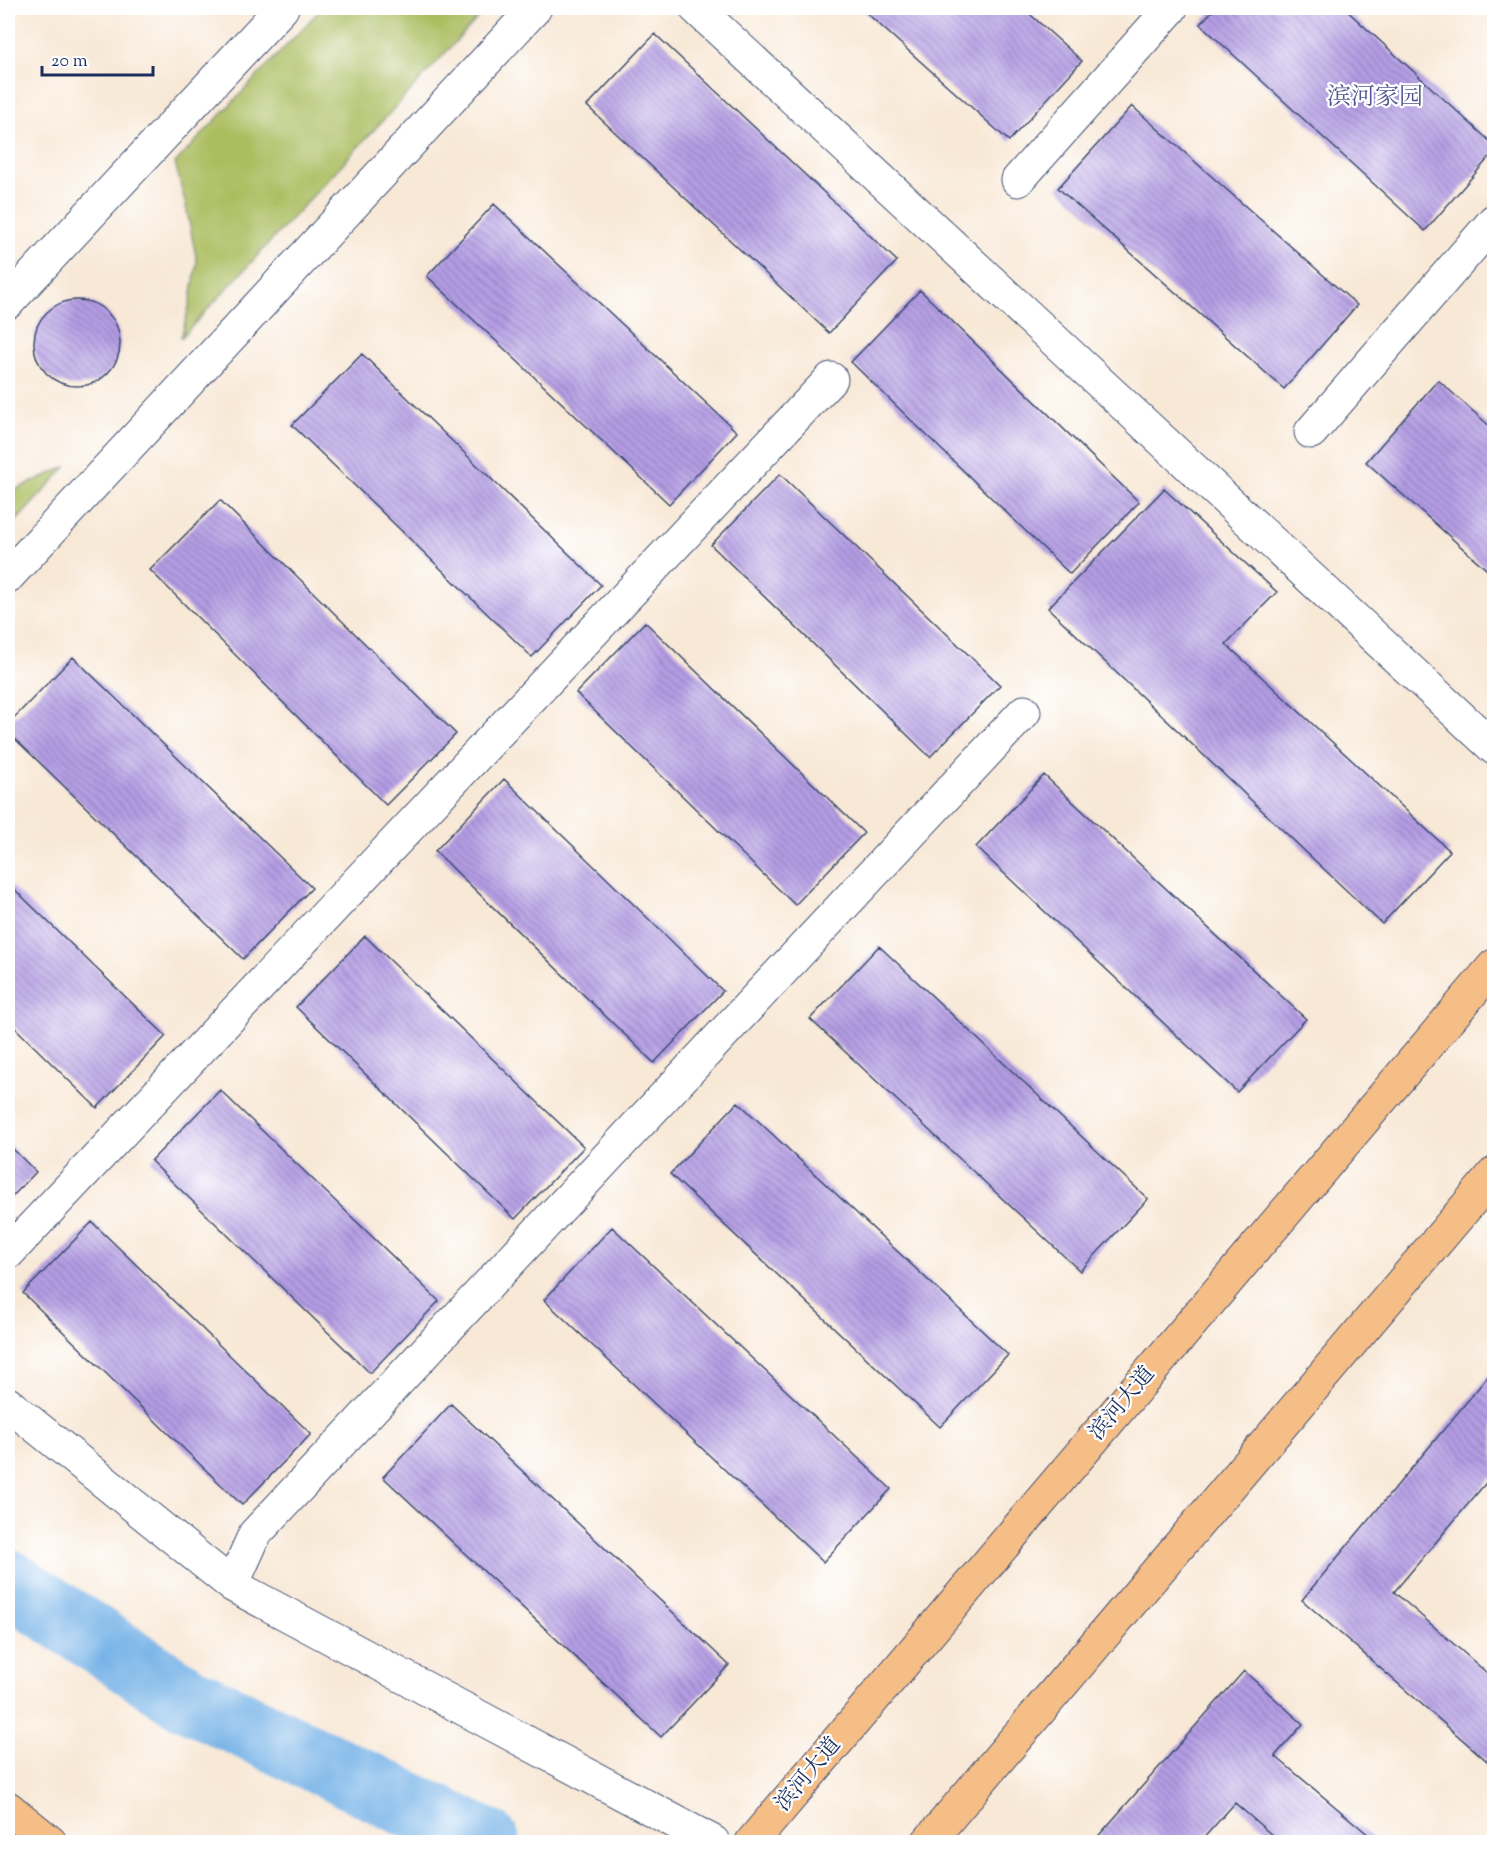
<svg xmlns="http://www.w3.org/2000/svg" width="1502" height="1850" font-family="'Sorts Mill Goudy','Noto Serif SC',serif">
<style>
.green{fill:#acbd60;stroke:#64765f;stroke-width:1.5}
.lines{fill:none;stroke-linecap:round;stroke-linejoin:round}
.river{stroke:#76b2e7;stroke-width:66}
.building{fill:url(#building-back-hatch)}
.street-casing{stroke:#3c4b70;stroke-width:35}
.primary-casing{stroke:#3c4b70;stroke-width:35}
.street{stroke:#fff;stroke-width:33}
.primary{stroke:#f6be87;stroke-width:33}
.labels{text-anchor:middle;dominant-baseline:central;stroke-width:4.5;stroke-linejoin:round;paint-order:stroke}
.street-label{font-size:22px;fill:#1b2f5e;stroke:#fff}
.neighbourhood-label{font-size:24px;fill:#51568d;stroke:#fff}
</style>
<defs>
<pattern id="building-back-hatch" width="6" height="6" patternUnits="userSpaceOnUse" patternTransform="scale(1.5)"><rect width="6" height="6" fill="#b49de4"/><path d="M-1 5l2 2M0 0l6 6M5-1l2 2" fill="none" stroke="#9280bc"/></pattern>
</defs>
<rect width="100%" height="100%" fill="#fff"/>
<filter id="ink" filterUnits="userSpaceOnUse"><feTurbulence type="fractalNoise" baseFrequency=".0167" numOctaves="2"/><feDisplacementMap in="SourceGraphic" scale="12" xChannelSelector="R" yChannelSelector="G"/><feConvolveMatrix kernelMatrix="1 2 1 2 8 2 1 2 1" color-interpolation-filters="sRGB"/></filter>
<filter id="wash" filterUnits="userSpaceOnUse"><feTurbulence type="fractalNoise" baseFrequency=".008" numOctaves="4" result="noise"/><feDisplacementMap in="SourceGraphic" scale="24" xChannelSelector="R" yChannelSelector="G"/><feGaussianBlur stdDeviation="1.35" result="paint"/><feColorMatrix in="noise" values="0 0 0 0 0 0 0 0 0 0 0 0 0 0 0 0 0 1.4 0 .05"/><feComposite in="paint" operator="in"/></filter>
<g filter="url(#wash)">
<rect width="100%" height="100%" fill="#f8e8d6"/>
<path class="green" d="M322 8H487L181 338 190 303 197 262 186 206 175 163Z
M67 466 8 530V493Z"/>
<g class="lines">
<path class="river" d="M8 1582 183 1696 487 1842"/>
</g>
<g id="blocks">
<path class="building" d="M861 8H1023L1082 61 1009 141Z
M1215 8H1344L1494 145V152L1425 231 1200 24Z
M1482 8H1494V19Z
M655 34 897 261 829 333 587 106Z
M1132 106 1357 305 1284 389 1058 188Z
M494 204 737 432 669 504 427 276Z
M920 290 1139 502 1070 574 851 362Z
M34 343a43 43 0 1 1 86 0a43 43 0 1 1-86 0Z
M362 354 601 585 532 657 292 425Z
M1438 380 1494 430V576L1366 462Z
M780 474 1000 685 930 757 711 545Z
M1164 489 1277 592 1226 644 1450 851 1382 924 1048 608Z
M220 500 456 734 386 805 150 570Z
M645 622 864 833 795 905 576 693Z
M73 657 312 888 243 959 8 732V724Z
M1044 775 1306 1019 1237 1092 976 847Z
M504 779 723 991 654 1063 435 851Z
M8 883 166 1036 97 1108 8 1021Z
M365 936 584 1147 515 1219 296 1007Z
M879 946 1148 1199 1080 1271 810 1019Z
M220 1090 439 1301 370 1373 151 1161Z
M738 1102 1008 1355 940 1427 670 1174Z
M8 1144 36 1172 8 1201Z
M92 1222 311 1434 242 1505 23 1293Z
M612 1227 891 1489 823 1562 544 1300Z
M1494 1369V1482L1490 1478 1394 1592 1494 1679V1767L1302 1600Z
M451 1404 729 1665 661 1737 383 1477Z
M1244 1671 1303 1724 1275 1756 1377 1842H1280L1235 1803 1200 1842H1093Z"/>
</g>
</g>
<g filter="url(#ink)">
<use href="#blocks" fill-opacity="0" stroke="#3c4b70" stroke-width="1.5"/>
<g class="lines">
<defs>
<path id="street" d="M696 8 1494 748
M1018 180 1171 8
M8 302 282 8
M1311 432 1494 221
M8 576 535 8
M8 1253 831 379
M8 1404 232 1585 713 1842
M232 1585 255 1534 1024 712"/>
<path id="primary" d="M8 1808 50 1842
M752 1842 1494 966
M928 1842 1494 1174"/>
</defs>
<use href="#street" class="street-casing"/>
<use href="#primary" class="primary-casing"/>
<use href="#street" class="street"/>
<use href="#primary" class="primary"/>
</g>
</g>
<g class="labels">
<g class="street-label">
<text transform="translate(1123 1404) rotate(-50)">滨河大道</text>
<text transform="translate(809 1775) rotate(-50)">滨河大道</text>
</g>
<g class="neighbourhood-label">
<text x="1375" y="98">滨河家园</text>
</g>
</g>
<rect width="1502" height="1850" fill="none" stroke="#fff" stroke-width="30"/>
<path d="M42 66v9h111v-9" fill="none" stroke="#1b2f5e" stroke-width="3"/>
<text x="51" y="66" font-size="18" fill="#1b2f5e" stroke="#ffffff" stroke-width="4.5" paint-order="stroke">20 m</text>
</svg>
